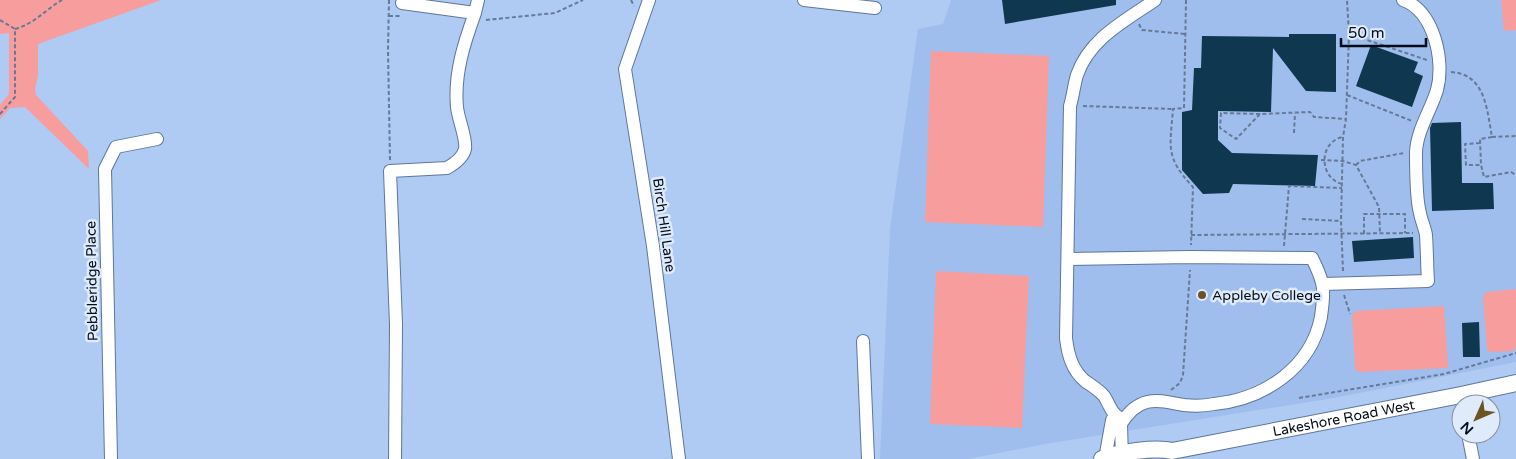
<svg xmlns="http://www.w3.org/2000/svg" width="1516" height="459" font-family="'Varela Round',sans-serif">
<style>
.built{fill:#a0beed}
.green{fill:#f79d9e}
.building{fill:#0f3850}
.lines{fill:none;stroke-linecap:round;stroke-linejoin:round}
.minor-casing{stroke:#5e769b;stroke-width:14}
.major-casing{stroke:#5e769b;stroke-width:18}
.path{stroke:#667996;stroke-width:2;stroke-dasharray:4 2.5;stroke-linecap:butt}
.minor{stroke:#fff;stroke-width:12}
.major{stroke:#fff;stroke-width:16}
.poi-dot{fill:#6d5224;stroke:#dfeafb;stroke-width:2}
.labels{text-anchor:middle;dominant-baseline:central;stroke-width:5;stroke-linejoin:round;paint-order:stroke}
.street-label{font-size:14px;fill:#040c19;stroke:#dfeafb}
.poi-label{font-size:14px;fill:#040c19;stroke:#dfeafb;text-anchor:start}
</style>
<rect width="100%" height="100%" fill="#afcaf3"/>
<path class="built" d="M951 0H1516V362L1334 398 1045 444 968 459H880L890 229 918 29 943 24Z"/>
<path class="green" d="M0 0H161L38 44V75L35 89 36 95 88 151 89 169 25 107 10 108 0 119V105L9 94V33L0 34Z
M1501 0H1516V30L1504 31Z
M931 51 1049 56 1043 227 925 222Z
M936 271 1029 276 1022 428 930 424Z
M1516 289V347L1513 351 1490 352 1487 349 1483 296 1487 292Z
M1444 306 1448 368 1359 372 1355 369 1352 315 1356 311Z"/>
<path class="building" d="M1002 0H1116V5L1005 24Z
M1289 34H1336V92L1306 91 1273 48 1271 112 1218 111V140L1232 153 1318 155 1315 186 1233 184 1229 193 1203 194 1182 170V112L1192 110 1194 68H1201L1202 36 1289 37Z
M1371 45 1418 62 1414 72 1423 76 1412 107 1356 86Z
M1461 122 1462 183H1493L1494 209 1432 211 1430 128 1432 123Z
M1413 237 1414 258 1354 262 1352 241Z
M1479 322 1480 357H1463L1462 323Z"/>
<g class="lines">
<defs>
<path id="minor" d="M649 0 625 69 653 246 679 459
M804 0 875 8
M475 13 478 0
M1068 259 1190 257 1312 258C1316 266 1320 274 1322 283 1325 292 1322 307 1321 317 1311 368 1264 399 1214 404 1204 406 1194 406 1184 405 1171 403 1160 399 1147 402 1135 405 1127 414 1121 424
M1323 284 1428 281C1427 266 1427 250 1426 235 1425 228 1421 220 1420 213 1416 199 1416 167 1416 152 1417 130 1431 110 1437 90 1445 61 1434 11 1403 0
M863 341 868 459
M1117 416C1110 411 1109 403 1104 396 1099 390 1092 386 1085 381 1072 370 1068 355 1066 338L1070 106C1073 96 1074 85 1077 75 1090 38 1125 21 1155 0
M1468 434 1473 459
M111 459 105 169 116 147 157 139
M395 459 396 324 390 171 447 168C454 164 463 158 465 149 467 139 458 119 457 107 454 74 464 43 475 13L402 3
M1105 459 1112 420 1117 416 1121 424 1122 459"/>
<g id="major">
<path id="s1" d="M1102 459C1117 452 1156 447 1172 451L1461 395 1516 383"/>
</g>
</defs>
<use href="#minor" class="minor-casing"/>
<use href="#major" class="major-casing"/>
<path class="path" d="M389 0 388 50 390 160
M631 0 634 6
M1186 0 1184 108 1173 109C1170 148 1165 157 1193 187L1191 245
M389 16H402
M0 20 15 29
M486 20 555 13 583 0
M1139 24 1142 30 1185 34
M15 29C34 24 45 10 62 0
M1349 34 1427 60
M1451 72C1486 74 1487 111 1492 137L1480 139 1481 165 1484 177 1511 172 1516 175
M1347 95 1412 121
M1083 106 1173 109
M0 114 15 97V29
M1260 114 1221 113 1220 128 1236 139 1260 114 1310 112 1314 117 1346 119
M1294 133 1295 113
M1492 137 1516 136
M1480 143 1465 144 1466 165H1481
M1321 160 1343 161 1356 165 1379 207 1380 233
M1356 165 1360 161 1404 153
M1342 184C1319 178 1318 142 1343 137
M1302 219 1341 221
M1364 234V214H1405V233
M1191 235 1413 233
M1284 246 1289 186 1342 188
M1343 271 1341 221 1343 137 1346 119 1349 34 1347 0
M1344 295 1350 314
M1171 390 1180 383 1183 375 1190 270
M1299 398 1444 374 1516 353"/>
<use href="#minor" class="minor"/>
<use href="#major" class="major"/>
</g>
<circle class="poi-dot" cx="1202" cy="295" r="5"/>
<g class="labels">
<g class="street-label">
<text transform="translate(664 225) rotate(82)">Birch Hill Lane</text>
<text transform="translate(92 281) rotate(-91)">Pebbleridge Place</text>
<text stroke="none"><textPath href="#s1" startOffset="246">Lakeshore Road West</textPath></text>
</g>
<g class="poi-label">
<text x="1212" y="295">Appleby College</text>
</g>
</g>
<g transform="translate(1476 419) rotate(225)"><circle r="24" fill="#dfeafb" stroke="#8791a1"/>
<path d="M0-4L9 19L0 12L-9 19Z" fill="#6d5224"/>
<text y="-8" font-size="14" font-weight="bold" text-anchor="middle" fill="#040c19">N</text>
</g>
<path d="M1341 38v8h85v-8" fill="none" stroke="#040c19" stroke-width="2.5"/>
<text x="1348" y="38" font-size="15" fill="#040c19" stroke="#dfeafb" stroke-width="4" paint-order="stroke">50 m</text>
</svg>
